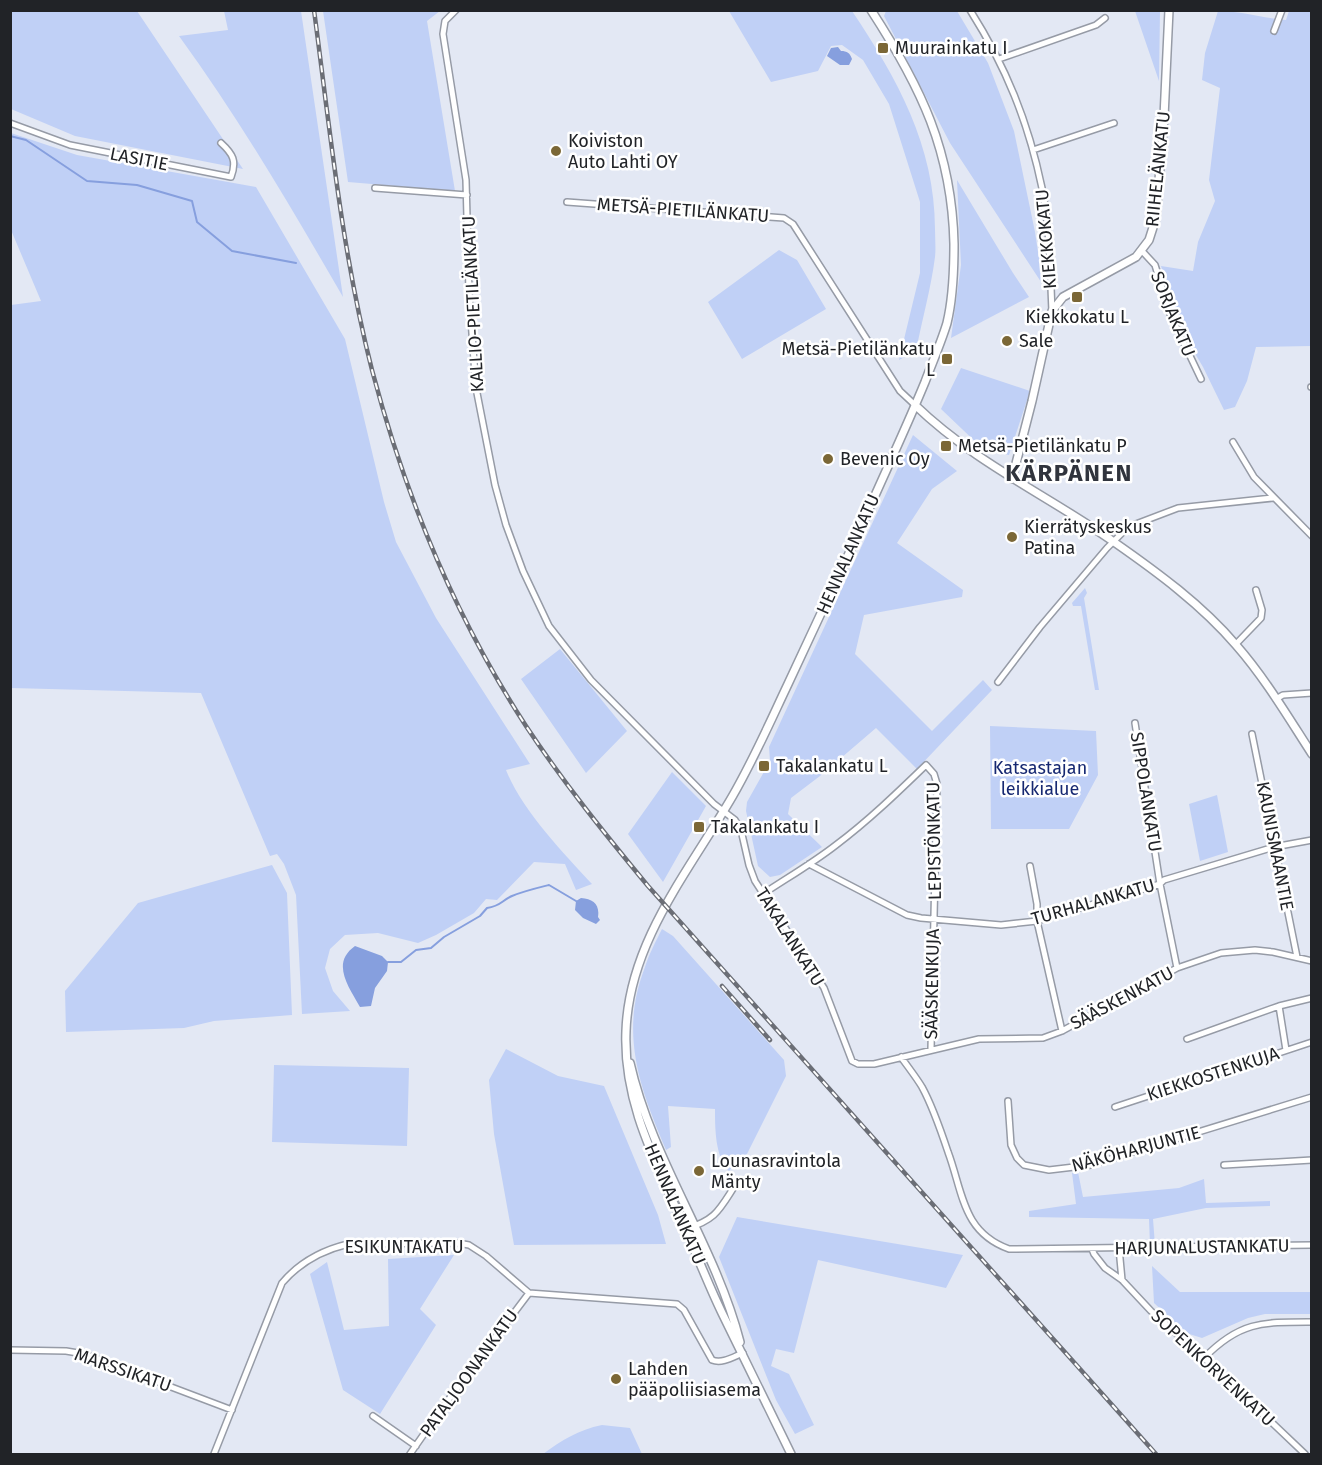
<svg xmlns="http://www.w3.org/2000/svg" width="1322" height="1465" font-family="'Fira Sans',sans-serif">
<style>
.green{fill:#c0d0f6}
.water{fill:#869fde}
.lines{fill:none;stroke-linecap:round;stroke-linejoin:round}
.stream{stroke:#869fde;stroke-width:2}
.minor-casing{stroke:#969ba6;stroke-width:8}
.tertiary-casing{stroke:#969ba6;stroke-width:10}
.minor{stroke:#fff;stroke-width:5}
.tertiary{stroke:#fff;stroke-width:7}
.rail-casing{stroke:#6b6e76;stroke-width:4.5}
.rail{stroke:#fff;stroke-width:2;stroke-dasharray:7;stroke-linecap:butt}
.poi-dot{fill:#7b6736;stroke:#fff;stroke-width:2}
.labels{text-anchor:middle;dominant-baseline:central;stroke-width:5;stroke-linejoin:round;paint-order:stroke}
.poi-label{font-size:18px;fill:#212327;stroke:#fff;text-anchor:start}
.street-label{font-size:18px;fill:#212327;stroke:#fff}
.park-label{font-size:18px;fill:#162871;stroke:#fff}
.district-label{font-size:24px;font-weight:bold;letter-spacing:1.5px;fill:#30343d;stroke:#fff}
</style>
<rect width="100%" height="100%" fill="#e3e8f4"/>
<path class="green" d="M10 11H137L243 169 75 136 11 109Z
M224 11H301L343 297C292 209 239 118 179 36L228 30Z
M323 11H440L427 21 455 191 348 182Z
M729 11H852C897 78 935 146 935 229 935 238 936 248 935 257 931 288 922 320 916 351L899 360 920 273V202L889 104 863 60 842 45 831 46 818 71 771 82Z
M886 11H957L988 63 1014 131 1035 232 1043 285 950 143 884 16Z
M1135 11H1160L1159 81Z
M1218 11C1241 11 1263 18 1286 20L1289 11H1311V346L1256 347 1247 381 1235 407 1224 410 1203 367 1184 335 1161 266 1193 271 1198 242 1215 201 1209 180 1220 88 1202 80 1205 53Z
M11 133 77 155 256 187 345 339 384 502 396 542 436 618 530 764 506 770C521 809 563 853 592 884L576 890 565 864 534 862 497 900 486 899 474 913 436 935 418 943 378 933 345 935 330 949 325 968 333 991 350 1011 302 1014 296 895 284 864 277 854 270 856 201 693 11 688V305L41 301 11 230Z
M957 180 1013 273 1029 297 951 338 961 265Z
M779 250 797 260 826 309 742 359 708 302Z
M961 368 1030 391 1009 455 983 449 941 409Z
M913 435 957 471 932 489 897 543 963 590 962 597 864 615 855 654 932 731 983 680 992 690 917 769 876 728 820 776 791 798 788 814 822 847 780 875 770 877 758 866 746 811 747 802 770 761 769 747Z
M1085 588 1087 593 1084 598 1099 690H1095L1081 606H1073L1072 603Z
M560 649 627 731 586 773 521 679Z
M990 726 1096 731 1098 775 1069 829H991Z
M672 772 706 806 663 882 628 834Z
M1217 795 1228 852 1200 861 1189 804Z
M272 865 287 893 292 1015 214 1021 184 1028 66 1032 65 991 138 903Z
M662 929 673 936 784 1060 786 1076 742 1164 736 1163 729 1171C715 1157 715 1128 715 1109L668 1106 671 1147 666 1150C640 1088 619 1034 645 967 649 954 656 941 662 929Z
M506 1049 558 1076 604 1086 658 1215 666 1244 514 1245 494 1134 489 1080Z
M274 1065 409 1068 407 1146 272 1142Z
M1078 1172 1083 1197 1179 1188 1204 1179 1206 1203 1270 1201V1206L1206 1208 1153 1219 1155 1245H1150L1149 1219 1029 1217V1211L1076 1204 1072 1173Z
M737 1217 963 1255 946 1288 818 1260 794 1353 776 1349 771 1366 789 1374 814 1425 795 1434 776 1400 719 1257Z
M454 1255 420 1309 436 1325 380 1414 343 1390 310 1274 327 1262 344 1330 389 1326 388 1259Z
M1152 1266 1180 1292H1311V1314H1265L1248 1318 1202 1338 1186 1333 1154 1303Z
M602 1425 630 1428 642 1454H543C562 1440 578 1430 602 1425Z"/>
<path class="water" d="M838 47 841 51C847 51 850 53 852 59L849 65H840L827 56 831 48Z
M581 898C593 899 600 904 598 917L600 920 596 924 583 918 575 910 576 901Z
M355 946 382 956 388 962 387 971 375 988 371 1006 360 1007C348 986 331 963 355 946Z"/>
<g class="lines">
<path class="stream" d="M10 136 26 140 87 181 137 185 192 201 197 222 232 251 296 263
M388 962H401L416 950 431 948 444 937 480 916 487 908C501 906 501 901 512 896 524 891 537 888 549 885L576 901"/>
<defs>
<path id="minor" d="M456 10 445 21 443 34 466 180 469 292 476 388 495 485 506 525 523 571 549 626 591 680 714 804 735 820 741 830 749 865 755 881 824 988 852 1061 858 1064H874L979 1039 1043 1038 1062 1031 1177 968 1221 953 1255 950 1273 952 1312 961
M970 10C1006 67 1028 121 1042 188 1050 228 1050 270 1052 311
M1274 31 1282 10
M999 59 1096 25 1105 18
M10 123 70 145 231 177C237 161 233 154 221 143
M1033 150 1114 123
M375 188 467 195
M567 202 784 218 793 224 900 391 915 405
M1142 251 1155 265 1170 314 1201 379
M1311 387H1312
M1233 442 1254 477 1312 536
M1236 644 1261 618 1262 610 1256 590
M998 682 1040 627 1107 548 1128 527 1178 508 1273 498
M1276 699 1283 695 1312 693
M1135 723 1160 884 1177 968
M1252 734 1297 957
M809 864 907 915 921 918 1001 925 1037 921 1160 884 1164 880 1274 847 1312 840
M1030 866 1037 904V921L1062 1031
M763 894C787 878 813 863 836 845 868 821 897 793 926 765L934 774 937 784 931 1049
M1279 1006 1286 1050
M1187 1039 1279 1006 1312 998
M901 1057C908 1067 916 1077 922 1087 933 1107 941 1131 948 1152 963 1192 962 1232 1009 1249L1312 1245
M1008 1101 1011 1145 1017 1158 1024 1165 1049 1170 1091 1165 1312 1097
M1115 1107 1312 1042
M1224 1165 1312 1160
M686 1229C717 1219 719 1210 736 1184
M1119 1248 1122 1280
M1092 1249 1094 1254 1105 1268 1122 1280 1151 1311 1204 1358 1305 1454
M10 1350 66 1351 84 1354 232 1410
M1204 1358C1240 1321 1263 1322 1312 1322
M373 1416 416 1446
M214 1454 282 1283C299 1263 323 1250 348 1244L458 1243 469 1245 486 1256 529 1293 677 1304 684 1310 712 1360C722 1364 733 1357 743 1353
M410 1454 440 1411 529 1293"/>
<path id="tertiary" d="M915 405C975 463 1047 495 1114 542 1157 572 1202 605 1236 645 1265 678 1288 717 1312 754
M1012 479 1032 401 1052 311 1063 297 1136 257 1149 240 1156 218 1164 117 1169 10
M630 1063C652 1161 715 1245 740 1342
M791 1454C768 1407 745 1360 722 1313 708 1284 697 1255 684 1226 656 1162 623 1103 626 1031 629 942 689 871 732 797 753 761 770 722 788 684 811 634 835 584 858 534 880 483 904 433 925 382 932 363 941 343 947 323 953 298 954 270 954 244 952 151 921 87 871 10"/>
</defs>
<use href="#minor" class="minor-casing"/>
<use href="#tertiary" class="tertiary-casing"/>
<use href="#minor" class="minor"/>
<use href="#tertiary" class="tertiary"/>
<defs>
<path id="rail" d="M314 10C330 130 342 253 372 370 405 495 455 617 526 726 563 782 605 834 648 886L1156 1454
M722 986 770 1040"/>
</defs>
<use href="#rail" class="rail-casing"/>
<use href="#rail" class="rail"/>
</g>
<g class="poi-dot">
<rect x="877" y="42" width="12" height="12" rx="3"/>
<circle cx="556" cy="151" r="6"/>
<rect x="1071" y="291" width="12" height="12" rx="3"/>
<circle cx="1007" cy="341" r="6"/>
<rect x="941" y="353" width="12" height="12" rx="3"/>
<rect x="940" y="440" width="12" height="12" rx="3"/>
<circle cx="828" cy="459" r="6"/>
<circle cx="1012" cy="537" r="6"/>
<rect x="758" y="760" width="12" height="12" rx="3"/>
<rect x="693" y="821" width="12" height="12" rx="3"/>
<circle cx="699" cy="1171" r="6"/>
<circle cx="616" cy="1379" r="6"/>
</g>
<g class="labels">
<g class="poi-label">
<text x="895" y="48">Muurainkatu I</text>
<text x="568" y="141">Koiviston<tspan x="568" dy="21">Auto Lahti OY</tspan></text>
<text x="1077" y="317" text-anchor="middle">Kiekkokatu L</text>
<text x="1019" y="341">Sale</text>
<text x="935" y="349" text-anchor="end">Metsä-Pietilänkatu<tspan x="935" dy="21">L</tspan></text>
<text x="958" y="446">Metsä-Pietilänkatu P</text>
<text x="840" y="459">Bevenic Oy</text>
<text x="1024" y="527">Kierrätyskeskus<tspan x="1024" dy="21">Patina</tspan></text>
<text x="776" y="766">Takalankatu L</text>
<text x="711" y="827">Takalankatu I</text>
<text x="711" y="1161">Lounasravintola<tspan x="711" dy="21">Mänty</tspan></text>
<text x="628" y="1369">Lahden<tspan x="628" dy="21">pääpoliisiasema</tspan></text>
</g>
<g class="street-label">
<text transform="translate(139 159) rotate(11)">LASITIE</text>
<text transform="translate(1158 169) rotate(-84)">RIIHELÄNKATU</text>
<text transform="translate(683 210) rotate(4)">METSÄ-PIETILÄNKATU</text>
<text transform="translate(1046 239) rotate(-95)">KIEKKOKATU</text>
<text transform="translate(473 304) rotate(-93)">KALLIO-PIETILÄNKATU</text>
<text transform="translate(1173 314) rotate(68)">SORJAKATU</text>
<text transform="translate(848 554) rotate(-66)">HENNALANKATU</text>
<text transform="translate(1146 792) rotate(81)">SIPPOLANKATU</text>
<text transform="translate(934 841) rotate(-91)">LEPISTÖNKATU</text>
<text transform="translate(1275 846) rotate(79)">KAUNISMAANTIE</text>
<text transform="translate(1093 902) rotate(-16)">TURHALANKATU</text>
<text transform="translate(790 937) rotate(58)">TAKALANKATU</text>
<text transform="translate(932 984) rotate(-89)">SÄÄSKENKUJA</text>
<text transform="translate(1122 998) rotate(-28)">SÄÄSKENKATU</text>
<text transform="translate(1213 1074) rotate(-18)">KIEKKOSTENKUJA</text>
<text transform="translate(1136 1149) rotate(-15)">NÄKÖHARJUNTIE</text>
<text transform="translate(675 1204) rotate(67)">HENNALANKATU</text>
<text x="404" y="1247">ESIKUNTAKATU</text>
<text transform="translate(1202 1247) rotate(-1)">HARJUNALUSTANKATU</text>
<text transform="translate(1213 1368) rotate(43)">SOPENKORVENKATU</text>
<text transform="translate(123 1370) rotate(19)">MARSSIKATU</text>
<text transform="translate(469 1373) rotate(-54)">PATALJOONANKATU</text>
</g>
<g class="park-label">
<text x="1040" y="768">Katsastajan<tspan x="1040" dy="21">leikkialue</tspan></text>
</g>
<g class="district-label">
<text x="1069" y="473">KÄRPÄNEN</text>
</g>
</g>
<rect width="1322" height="1465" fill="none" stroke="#212327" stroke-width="24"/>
</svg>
